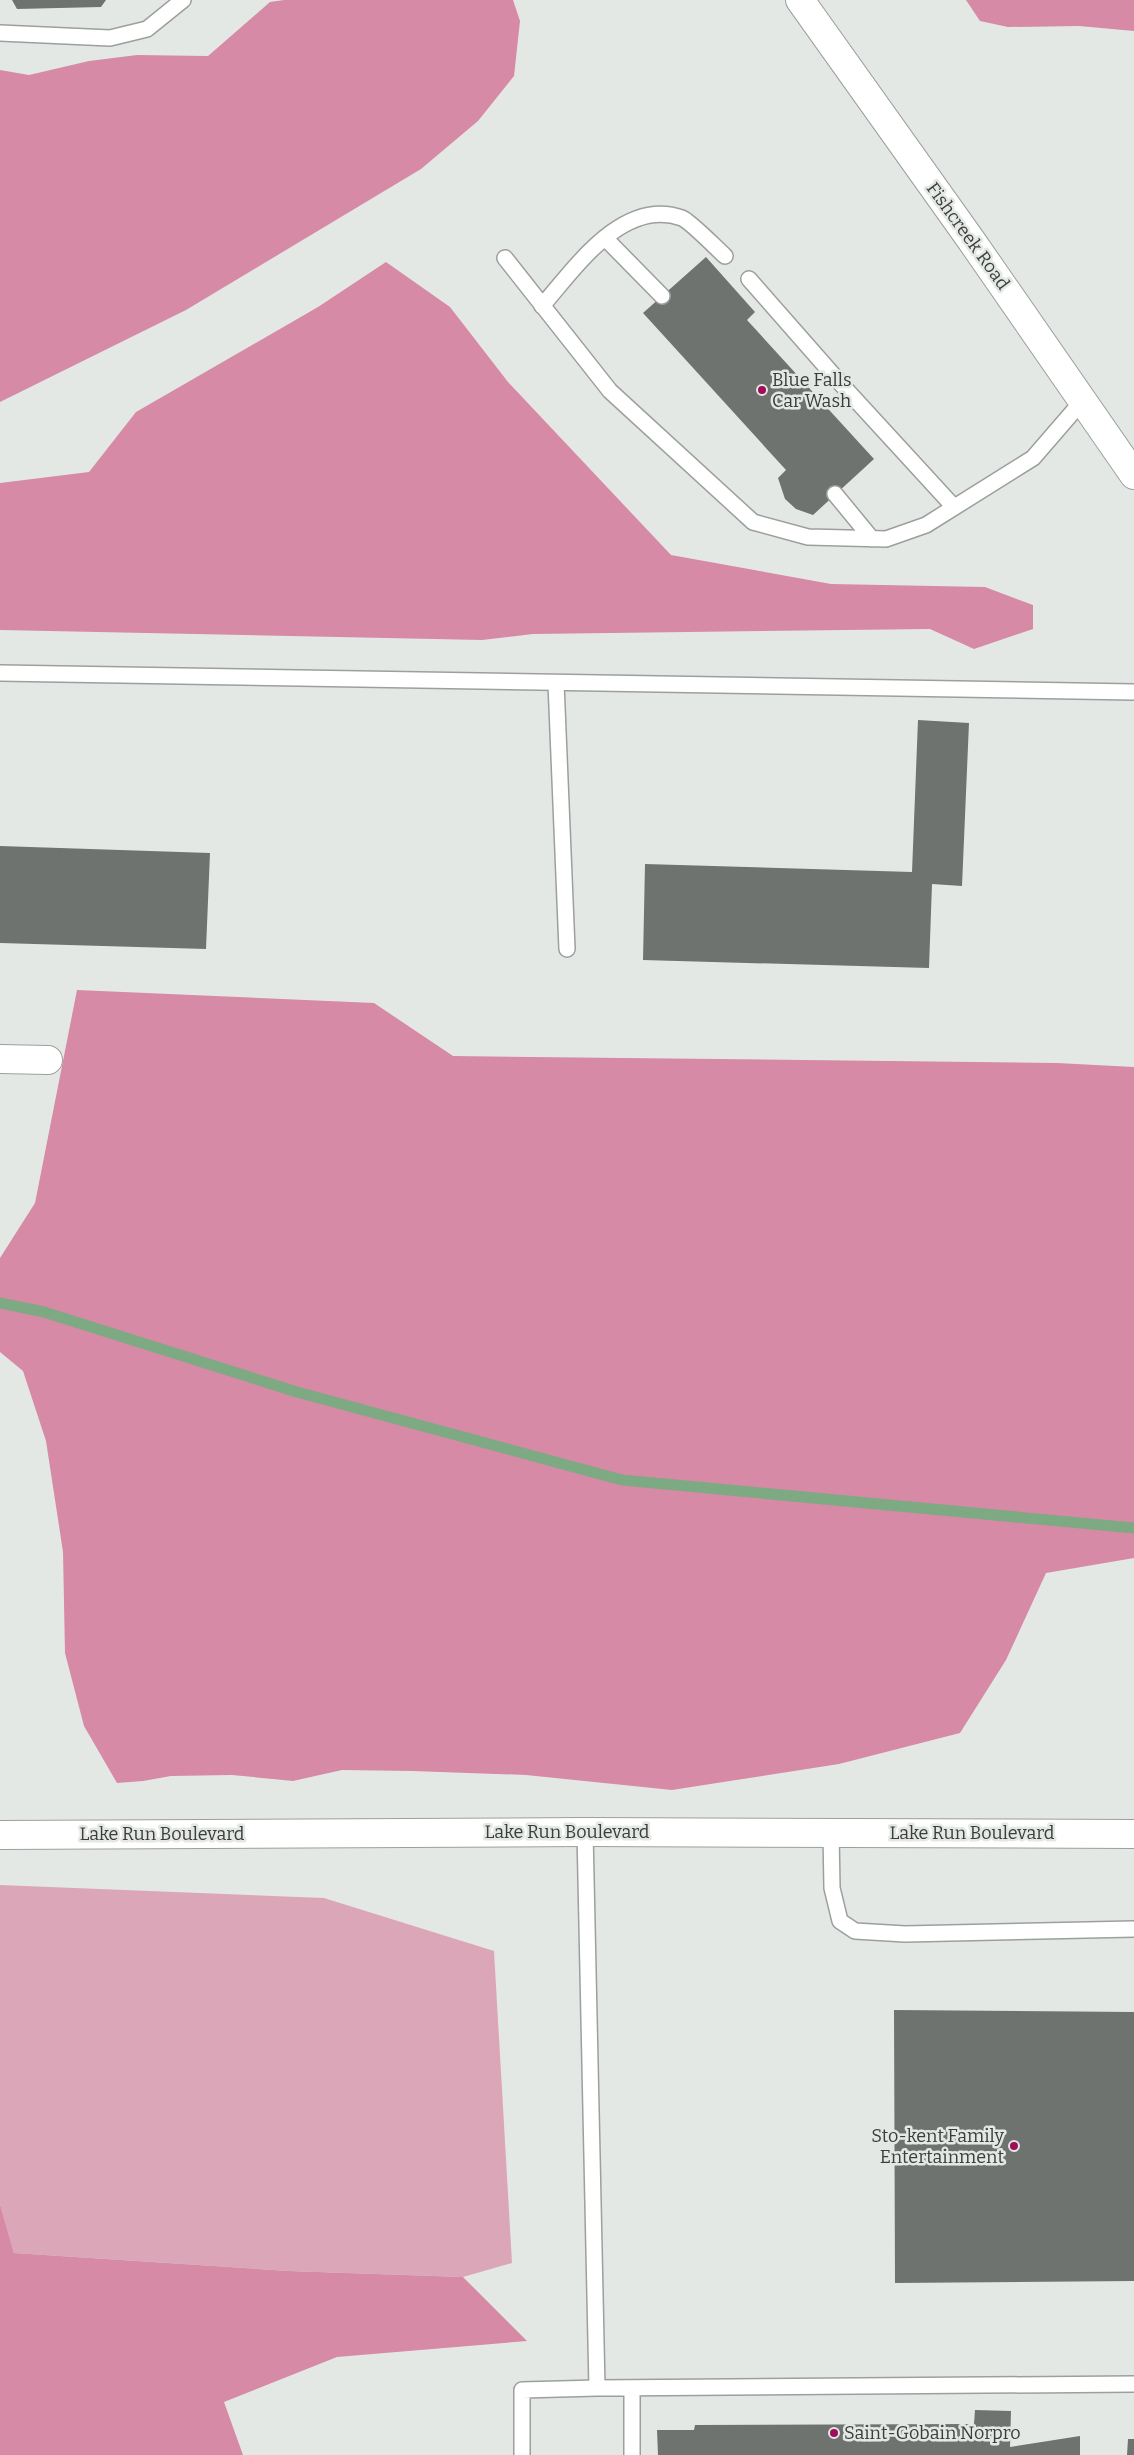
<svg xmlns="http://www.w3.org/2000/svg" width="1134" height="2455" font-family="Bitter,serif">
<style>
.green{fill:#dba7b8}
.forest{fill:#d68aa5}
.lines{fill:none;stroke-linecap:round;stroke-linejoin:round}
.stream{stroke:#7da983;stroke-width:11}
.building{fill:#6f736f}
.service-casing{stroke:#9ca09d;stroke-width:18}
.minor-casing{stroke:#9ca09d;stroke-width:30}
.secondary-casing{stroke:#9ca09d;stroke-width:30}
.service{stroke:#fff;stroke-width:15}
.minor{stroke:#fff;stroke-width:28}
.secondary{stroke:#fff;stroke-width:28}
.poi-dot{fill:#9e0e59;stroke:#e4e8e4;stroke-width:2}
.labels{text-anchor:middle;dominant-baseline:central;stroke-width:5;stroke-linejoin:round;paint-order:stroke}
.street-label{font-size:18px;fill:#3b3d3b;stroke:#e4e8e4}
.poi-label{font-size:18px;fill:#3b3d3b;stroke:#e4e8e4;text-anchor:start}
</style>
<rect width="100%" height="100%" fill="#e4e8e4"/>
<path class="green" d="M0 1885 324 1898 494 1951 512 2263 463 2277 289 2271 14 2253 0 2204Z"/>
<path class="forest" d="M284 0H513L520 21 514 76 478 121 421 169 186 310 0 402V70L29 75 89 61 137 55 208 56 270 2Z
M966 0H1134V31L1079 26 1008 27 980 21Z
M386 262 450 307 508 382 671 555 831 584 985 587 1033 605V629L974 649 930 629 533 634 482 640 0 630V483L89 472 136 412 318 307Z
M77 990 374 1003 453 1056 1057 1063 1134 1067V1558L1046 1573 1006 1660 960 1733 839 1764 672 1790 526 1775 412 1771 342 1770 293 1781 232 1775 171 1776 143 1781 117 1783 84 1726 65 1653 63 1552 46 1441 23 1371 0 1352V1258L35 1203Z
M0 2204 14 2253 289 2271 463 2277 527 2341 337 2357 224 2402 243 2455H0Z"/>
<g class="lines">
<path class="stream" d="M0 1303 44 1312 297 1392 622 1480 1134 1528"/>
</g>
<path class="building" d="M12 0H106L101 7 17 9Z
M706 257 755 312 747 320 874 459 813 515 796 509 785 499 778 478 786 470 643 313Z
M918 720 969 723 962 886 932 884 929 968 643 960 645 864 912 872Z
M0 846 210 853 206 949 0 943Z
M894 2010 1134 2012V2281L895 2283Z
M975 2410 1011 2411 1010 2447 1080 2436V2455H658L657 2430H694L695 2425 974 2424Z
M1128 2439H1134V2455H1127Z"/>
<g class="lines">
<defs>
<path id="service" d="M0 33 110 38 147 29 183 0
M605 238 662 296
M505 258 610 391 753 522 808 537 886 539 926 525 1033 458 1084 399
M749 279 842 385 954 507
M542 306C575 268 623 197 682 218 691 222 716 248 725 256
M835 494 872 539
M0 673 1134 692
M556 683 567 949
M585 1832 597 2388 1134 2384
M831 1833 832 1888 840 1921 855 1931 905 1934 1134 1929
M522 2455V2390L597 2388
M632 2455V2388"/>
<path id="minor" d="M0 1059 48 1060
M0 1835 585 1832 1134 1834"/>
<path id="secondary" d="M800 0 971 240 1134 475"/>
</defs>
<use href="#service" class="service-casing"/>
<use href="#minor" class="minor-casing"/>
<use href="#secondary" class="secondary-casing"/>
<use href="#service" class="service"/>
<use href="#minor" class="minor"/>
<use href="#secondary" class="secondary"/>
</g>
<g class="poi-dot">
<circle cx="762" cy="390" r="5"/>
<circle cx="1014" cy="2146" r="5"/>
<circle cx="834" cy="2433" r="5"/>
</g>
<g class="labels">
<g class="street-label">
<text transform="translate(968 236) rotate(54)">Fishcreek Road</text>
<text x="567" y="1832">Lake Run Boulevard</text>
<text x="972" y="1833">Lake Run Boulevard</text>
<text x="162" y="1834">Lake Run Boulevard</text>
</g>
<g class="poi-label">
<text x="772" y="380">Blue Falls<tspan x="772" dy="21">Car Wash</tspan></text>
<text x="1004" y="2136" text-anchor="end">Sto-kent Family<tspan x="1004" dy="21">Entertainment</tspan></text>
<text x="844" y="2433">Saint-Gobain Norpro</text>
</g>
</g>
</svg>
